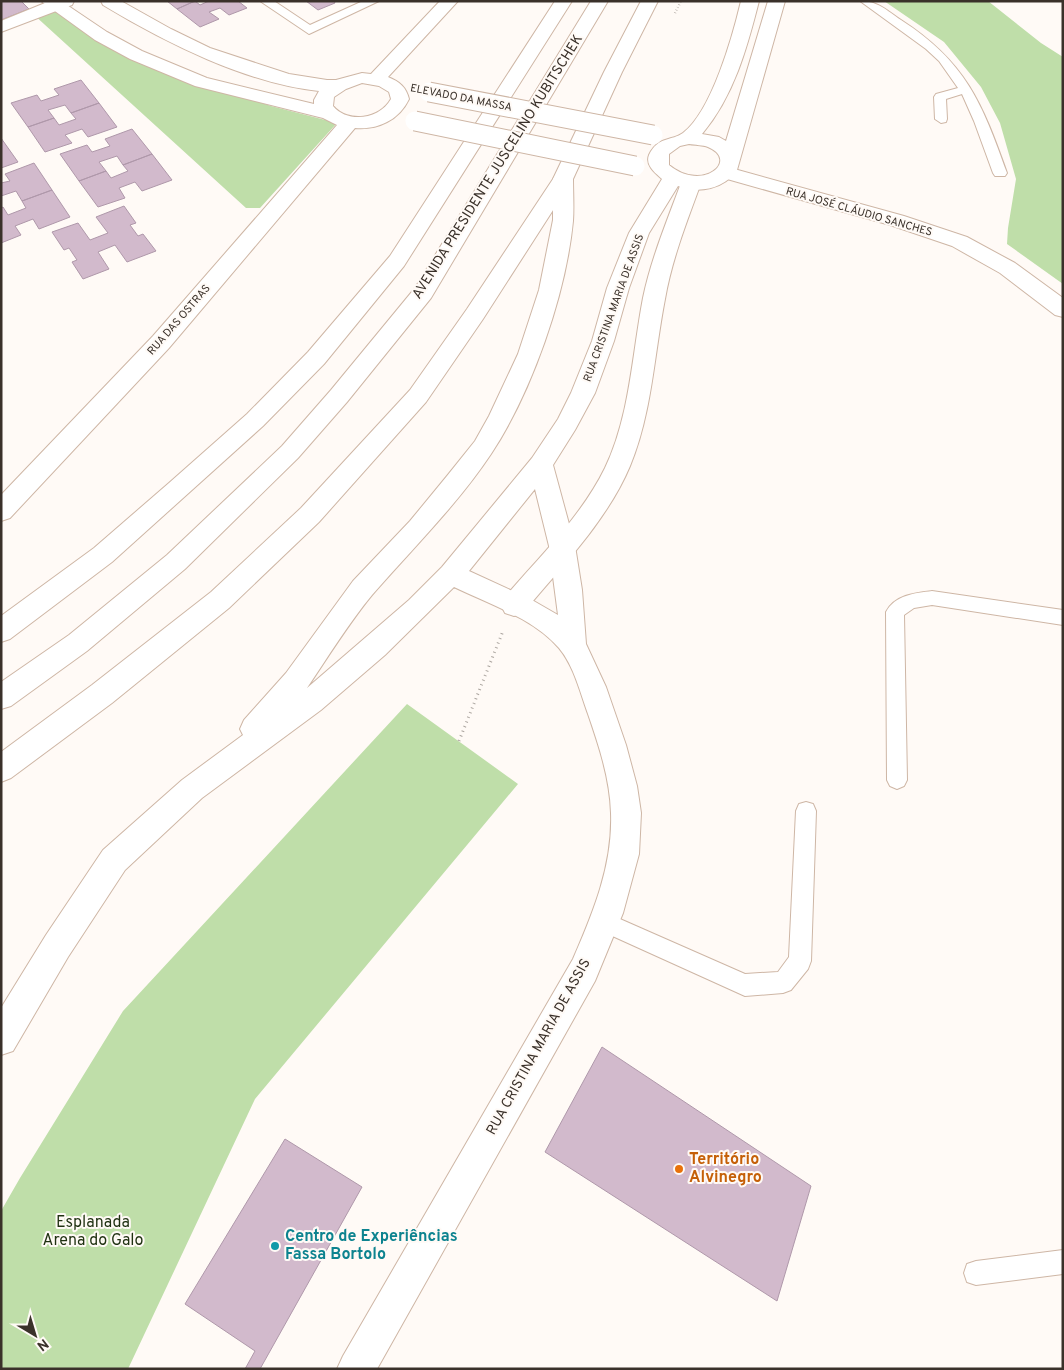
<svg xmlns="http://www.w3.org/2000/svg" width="1064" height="1370" font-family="Overpass,sans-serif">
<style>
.green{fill:#bfdea9}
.building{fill:#d2bacc;stroke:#af98aa}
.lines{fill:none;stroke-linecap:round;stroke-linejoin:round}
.lane-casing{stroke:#ceb6a5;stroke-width:2}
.street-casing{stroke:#ceb6a5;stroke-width:2}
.secondary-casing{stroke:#ceb6a5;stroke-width:2}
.highway-casing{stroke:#ceb6a5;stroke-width:2}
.path-far1{stroke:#aca6a0;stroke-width:2.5;stroke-dasharray:0.5 2.5;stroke-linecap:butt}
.path{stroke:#aca6a0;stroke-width:3;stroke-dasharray:1 4;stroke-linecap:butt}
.lane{fill:#fff;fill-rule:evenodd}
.street{fill:#fff;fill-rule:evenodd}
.secondary{fill:#fff;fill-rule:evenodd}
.highway{fill:#fff;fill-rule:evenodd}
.secondary-bridge-casing{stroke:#ceb6a5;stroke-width:21;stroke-linecap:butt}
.secondary-bridge{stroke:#fff;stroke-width:19}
.food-dot{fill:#e8710a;stroke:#fffaf6;stroke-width:2}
.culture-dot{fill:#0f9aa8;stroke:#fffaf6;stroke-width:2}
.labels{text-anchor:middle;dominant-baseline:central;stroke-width:4;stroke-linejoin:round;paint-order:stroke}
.far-street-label{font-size:11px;fill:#3a312a;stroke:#fffaf6}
.street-label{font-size:14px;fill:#3a312a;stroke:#fffaf6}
.near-food-label{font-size:16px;font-weight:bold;fill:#c56008;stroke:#fffaf6;text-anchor:start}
.near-park-label{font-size:16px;fill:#1f3111;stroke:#fffaf6}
.near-culture-label{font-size:16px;font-weight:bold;fill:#0d838f;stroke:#fffaf6;text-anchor:start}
</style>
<rect width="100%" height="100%" fill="#fffaf6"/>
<path class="green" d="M884 1H988L1041 43 1063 57V284L1007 244 1008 228 1016 179 1000 123 981 87 944 42Z
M54 6 201 82 271 106 337 123 260 208H246L33 14Z
M407 704 518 784 255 1099 128 1369H1V1211L20 1178 123 1011Z"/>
<path class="building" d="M1 1H21L29 9 1 20Z
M167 1H195L177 9Z
M195 1 200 5 209 1H238L247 8 229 15 220 8 209 12 219 19 200 27 177 9Z
M306 1H334L335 3 318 10Z
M81 80 99 103 71 113 65 105 48 110 54 118 28 127 11 103 37 95 41 101 59 95 54 89Z
M99 103 117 127 88 137 82 129 65 135 72 143 45 152 28 127 54 118 59 125 76 119 71 113Z
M132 129 152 154 123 165 117 156 99 162 106 171 79 181 60 154 87 145 92 152 110 146 105 139Z
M1 138 18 162 1 168Z
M152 154 172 180 142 191 135 182 119 188 125 198 98 207 79 181 106 171 111 178 128 171 123 165Z
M34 163 52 190 22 201 16 191 1 196V183L10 181 5 174Z
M52 190 70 217 39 229 33 219 15 226 21 235 1 243V208L3 207 8 215 26 208 22 201Z
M124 206 136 223 130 225 138 236 143 234 156 251 127 262 115 245 98 252 109 269 83 279 72 262 77 260 69 248 64 250 52 232 78 223 90 240 108 233 96 217Z
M602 1047 811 1186 777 1301 545 1152Z
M285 1139 362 1187 260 1369H245L255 1351 185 1304Z"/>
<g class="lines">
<defs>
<path id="lane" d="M260 1H274L310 25 363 1H379L309 34Z
M860 1C878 1 886 10 901 20 966 62 982 103 1007 173L1005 176H995L993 173 974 121 962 94 946 99 947 119 946 122 941 123 935 119 934 97 936 94 958 88 939 61 926 49Z
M932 591 1063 610V625L932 605 914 608 904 615 907 780 904 786 897 789 890 786 887 780 886 612C895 595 915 593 932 591Z
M806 802 813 804 816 811 811 961 808 969 791 990 783 993 745 996 597 929 593 922 597 915 604 912 745 974 778 972 789 957 796 811 799 804Z
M1063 1250V1274L976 1285 967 1282 964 1273 967 1264 976 1261Z"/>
<path id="street" d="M50 1H74L72 5 1 32V21Z
M727 167 904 216 967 237 1015 263 1063 298V317L1055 315 1000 273 952 246 890 225 720 177 717 173 720 169Z
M691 177 698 179 701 183C687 221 672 259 665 299 654 355 652 413 630 466 607 521 561 567 523 613L514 616 505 613 501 605 505 597C539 557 581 517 605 468 630 416 632 355 643 298 651 259 667 221 681 183L684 179Z"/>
<path id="secondary" d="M41 1H61L107 32 142 51 207 78 314 104V100L319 91C248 84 164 42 103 5L101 1H121L171 29 210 48 289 74 327 80H336L362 73 371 74 440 1H458L388 77C400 82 406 87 409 99 399 120 378 130 355 128L169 348 10 518 1 521V495L153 336 337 125 323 118 195 86 130 59 95 40ZM362 83 379 86 389 92 391 99C380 119 348 124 333 106L334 97 346 89Z
M555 1H572L404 266 324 364 263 426 112 562 10 639 1 642V616L94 548 169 483 247 414 308 352 390 256Z
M741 1H759C747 48 734 96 702 134L719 137 726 141 768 1H785L737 170C724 189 699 194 678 186L649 233 629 288 614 341 595 393 575 430 553 465 575 546 582 590 586 644 606 687 626 745 637 786 641 813 639 854 623 913 595 981 377 1369H337L343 1356 573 959C593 913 613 865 611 813 610 779 599 746 588 714 580 692 574 666 559 648 533 618 489 604 454 587L385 655 321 710 202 798 125 870 68 957 13 1051 1 1055V1008L46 935 103 850 182 780 243 735 240 729 244 720 286 673 353 581 410 521 447 476 475 441 489 416 518 354 539 290 553 220V179L556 175 563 173 570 175 573 179C573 193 574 207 573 221 566 294 532 392 491 454 457 505 413 548 372 595 348 624 328 657 307 688L409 600 442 567 532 458 558 419 571 393 592 341 607 288 629 233 662 179C655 173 645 165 649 155 658 136 672 141 683 133 712 111 733 35 741 1ZM689 144C695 145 703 145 708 147 740 160 703 193 669 165V154L680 146ZM535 489 549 546 558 615 532 600 469 571Z"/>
<path id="highway" d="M591 1H608L431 298 347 402 298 458 185 569 87 651 11 706 1 709V682L69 635 167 555 282 446 331 390 415 288Z
M641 1H658L622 72 573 179 483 319 426 402 319 522 229 608 112 703 11 778 1 782V752L92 685 211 592 301 508 410 390 467 309 553 179 604 72Z"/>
</defs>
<use href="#lane" class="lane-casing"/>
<use href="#street" class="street-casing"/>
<use href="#secondary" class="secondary-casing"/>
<use href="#highway" class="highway-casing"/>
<path class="path-far1" d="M675 13 681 1"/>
<path class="path" d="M459 741 503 631"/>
<use href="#lane" class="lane"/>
<use href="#street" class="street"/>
<use href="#secondary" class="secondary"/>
<use href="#highway" class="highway"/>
<defs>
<path id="secondary-bridge" d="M429 92 653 135
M415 121 635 166"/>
</defs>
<use href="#secondary-bridge" class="secondary-bridge-casing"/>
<use href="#secondary-bridge" class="secondary-bridge"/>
</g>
<circle class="food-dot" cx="679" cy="1169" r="5"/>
<circle class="culture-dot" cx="275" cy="1246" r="5"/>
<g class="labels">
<g class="far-street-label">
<text transform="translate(461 98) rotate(11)">ELEVADO DA MASSA</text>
<text transform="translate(859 212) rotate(16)">RUA JOSÉ CLÁUDIO SANCHES</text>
<text transform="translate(614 308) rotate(-70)">RUA CRISTINA MARIA DE ASSIS</text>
<text transform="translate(179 320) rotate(-49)">RUA DAS OSTRAS</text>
</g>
<g class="street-label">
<text transform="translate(498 167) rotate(-58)">AVENIDA PRESIDENTE JUSCELINO KUBITSCHEK</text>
<text transform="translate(539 1047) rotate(-61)">RUA CRISTINA MARIA DE ASSIS</text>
</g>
<g class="near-food-label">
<text x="689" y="1160">Território<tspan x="689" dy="18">Alvinegro</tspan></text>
</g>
<g class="near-park-label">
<text x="93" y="1223">Esplanada<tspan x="93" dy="18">Arena do Galo</tspan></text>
</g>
<g class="near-culture-label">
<text x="285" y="1237">Centro de Experiências<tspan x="285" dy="18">Fassa Bortolo</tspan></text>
</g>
</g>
<rect width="1064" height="1370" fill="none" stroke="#3a312a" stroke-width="5"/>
<g transform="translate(35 1335) rotate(142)" stroke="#fffaf6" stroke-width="4" paint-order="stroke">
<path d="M0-4L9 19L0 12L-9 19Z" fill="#3a312a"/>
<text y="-8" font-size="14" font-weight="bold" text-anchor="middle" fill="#3a312a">N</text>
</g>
</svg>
